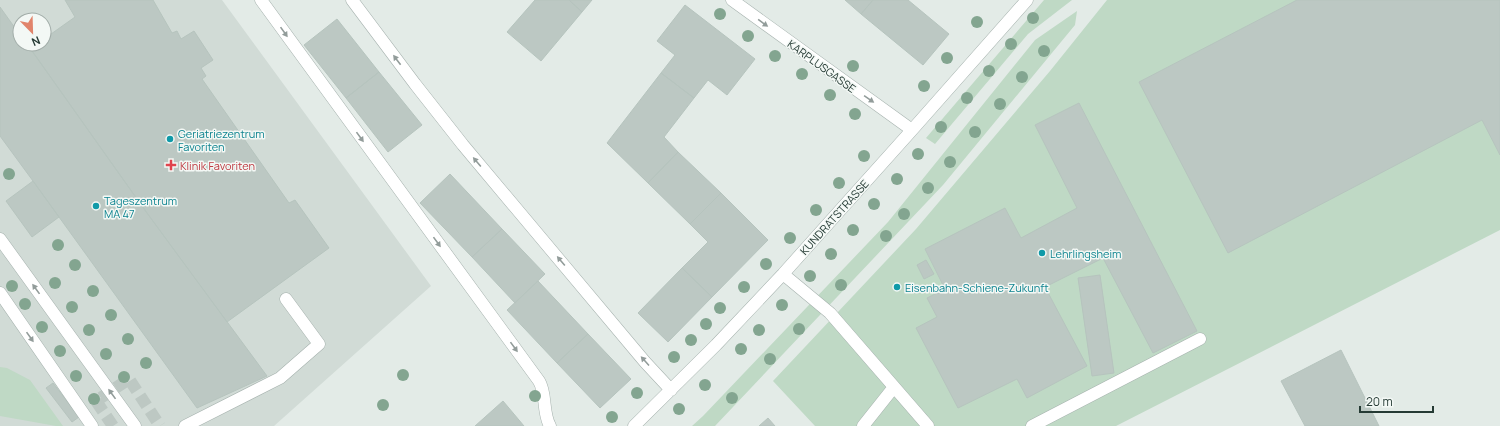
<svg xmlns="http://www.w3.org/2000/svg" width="1500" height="426" font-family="Manrope,sans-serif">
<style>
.built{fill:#d1dbd6;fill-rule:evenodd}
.green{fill:#bfd9c5}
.building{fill:#bcc8c3;stroke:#b6c4be}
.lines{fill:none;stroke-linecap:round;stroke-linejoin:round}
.minor-tunnel{stroke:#bdc8c3;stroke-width:12;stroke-dasharray:12 6;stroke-linecap:butt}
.minor-casing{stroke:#a6b2ae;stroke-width:13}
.minor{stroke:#fff;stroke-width:12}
.tree{fill:#83a590}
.oneway{fill:#929c9a}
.culture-dot{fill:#0f9aa8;stroke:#f3f8f5;stroke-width:1.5}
.health-dot{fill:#e0444e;stroke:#f3f8f5;stroke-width:1.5}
.labels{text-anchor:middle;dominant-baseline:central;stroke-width:3;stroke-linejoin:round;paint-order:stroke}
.street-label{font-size:11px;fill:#253a34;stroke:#f3f8f5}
.culture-label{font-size:11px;fill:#0d838f;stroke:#f3f8f5;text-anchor:start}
.health-label{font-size:11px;fill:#be3a42;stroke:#f3f8f5;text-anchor:start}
</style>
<rect width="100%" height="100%" fill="#e3ebe7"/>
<path class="built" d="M0 0H222L431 286 274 426H0ZM20 20H44V44H20Z"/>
<path class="green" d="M1044 0H1072L1028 34 935 144 926 138Z
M1107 0H1500V230L1116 426H815L773 381 916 229 1050 71Z
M1077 11 1075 25 943 185 715 426H692L703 416 888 222 1035 40Z
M0 367 7 368 30 380 63 426H56L0 416Z"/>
<path class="building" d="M65 0H153L172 33 177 31 181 39 194 31 213 60 201 68 206 76 202 79 289 203 295 200 329 248 227 322 147 213 30 48 36 44H44V39L75 17Z
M535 0H569L582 12 541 61 507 32Z
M569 0H592L582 12Z
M845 0H873L861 14Z
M873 0H908L949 34 923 65 861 14Z
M1297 0H1500V155L1482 120 1228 253 1139 82Z
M685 5 755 59 727 95 708 80 694 98 661 73 675 55 657 41Z
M0 7 20 35V44H27L147 213 267 376 197 408 33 181 0 136Z
M337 19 379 72 346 98 304 45Z
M379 72 422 125 388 152 346 98Z
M661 73 694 98 664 137 678 152 648 183 607 143Z
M1079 103 1197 331 1153 353 1103 258 1045 287 1087 366 1027 398 1017 379 958 408 916 328 937 317 927 298 945 289 925 249 1005 208 1021 238 1077 208 1035 125Z
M678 152 721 193 690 224 648 183Z
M450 174 502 229 472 257 420 203Z
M33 181 59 217 32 237 6 201Z
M721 193 768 240 712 297 682 268 708 242 690 224Z
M502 229 545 274 515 303 472 257Z
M926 260 934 274 924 279 917 265Z
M682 268 712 297 668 342 638 313Z
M1100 275 1114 373 1092 376 1078 278Z
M538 281 588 334 557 363 507 310Z
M588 334 631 379 600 408 557 363Z
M1341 350 1379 426H1305L1281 381Z
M53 383 79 417 72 422 46 388Z
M503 401 524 426H475Z
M768 418 775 426H759Z"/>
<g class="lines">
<path class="minor-tunnel" d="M113 426 96 401 129 379 160 426"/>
<defs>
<path id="minor" d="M261 0 539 381C547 394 542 412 550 426
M352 0 415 84 463 145 645 362 671 390
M732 0 912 130
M0 239 135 426
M783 274 830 313 928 426
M0 293 92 426
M185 426 280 378 319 344 286 299
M634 426 716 345 783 274 912 130 1027 0
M863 426 894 387
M1032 426 1200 339"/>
</defs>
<use href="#minor" class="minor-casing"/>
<use href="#minor" class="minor"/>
</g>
<g class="tree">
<circle cx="720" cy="14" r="6"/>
<circle cx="1033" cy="18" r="6"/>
<circle cx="977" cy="22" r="6"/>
<circle cx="748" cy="36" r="6"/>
<circle cx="1011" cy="44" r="6"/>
<circle cx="1044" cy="51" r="6"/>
<circle cx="775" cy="56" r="6"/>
<circle cx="947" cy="58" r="6"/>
<circle cx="853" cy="66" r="6"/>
<circle cx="989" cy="71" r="6"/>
<circle cx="802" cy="74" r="6"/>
<circle cx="1022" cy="77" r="6"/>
<circle cx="924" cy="86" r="6"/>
<circle cx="830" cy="95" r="6"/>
<circle cx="967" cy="98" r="6"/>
<circle cx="1000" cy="104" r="6"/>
<circle cx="855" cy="114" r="6"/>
<circle cx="941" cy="127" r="6"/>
<circle cx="975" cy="132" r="6"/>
<circle cx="918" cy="154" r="6"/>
<circle cx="864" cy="156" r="6"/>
<circle cx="950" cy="162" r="6"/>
<circle cx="9" cy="174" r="6"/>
<circle cx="897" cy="179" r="6"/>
<circle cx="839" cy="183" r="6"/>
<circle cx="928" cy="188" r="6"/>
<circle cx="874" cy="204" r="6"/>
<circle cx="816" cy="210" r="6"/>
<circle cx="904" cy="214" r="6"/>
<circle cx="853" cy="230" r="6"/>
<circle cx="886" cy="236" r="6"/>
<circle cx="790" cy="238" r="6"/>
<circle cx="58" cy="245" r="6"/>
<circle cx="831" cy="254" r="6"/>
<circle cx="766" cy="264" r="6"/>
<circle cx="75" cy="265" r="6"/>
<circle cx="810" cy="276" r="6"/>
<circle cx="55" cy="283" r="6"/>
<circle cx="841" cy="285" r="6"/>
<circle cx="12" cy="286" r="6"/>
<circle cx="744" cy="287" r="6"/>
<circle cx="93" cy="291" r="6"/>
<circle cx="25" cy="304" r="6"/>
<circle cx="782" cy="305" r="6"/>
<circle cx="72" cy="307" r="6"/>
<circle cx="720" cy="308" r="6"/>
<circle cx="111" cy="315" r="6"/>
<circle cx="706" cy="324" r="6"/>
<circle cx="42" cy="327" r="6"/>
<circle cx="799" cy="329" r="6"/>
<circle cx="89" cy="330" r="6"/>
<circle cx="759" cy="330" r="6"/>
<circle cx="128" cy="339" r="6"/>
<circle cx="691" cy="340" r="6"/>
<circle cx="741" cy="349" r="6"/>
<circle cx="60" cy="351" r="6"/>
<circle cx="106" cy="354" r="6"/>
<circle cx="674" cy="357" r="6"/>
<circle cx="770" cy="359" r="6"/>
<circle cx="146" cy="363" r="6"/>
<circle cx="403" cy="375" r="6"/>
<circle cx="76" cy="376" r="6"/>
<circle cx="124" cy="377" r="6"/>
<circle cx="705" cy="385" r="6"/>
<circle cx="637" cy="393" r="6"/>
<circle cx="535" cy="396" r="6"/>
<circle cx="732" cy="398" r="6"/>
<circle cx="94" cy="399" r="6"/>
<circle cx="383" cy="405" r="6"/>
<circle cx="679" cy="409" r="6"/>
<circle cx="612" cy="417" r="6"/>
</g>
<defs><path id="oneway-solid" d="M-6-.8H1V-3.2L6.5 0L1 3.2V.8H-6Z"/></defs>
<g class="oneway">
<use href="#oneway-solid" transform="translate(763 23) rotate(36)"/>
<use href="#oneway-solid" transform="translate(284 32) rotate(55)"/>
<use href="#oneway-solid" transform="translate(397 60) rotate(-127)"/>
<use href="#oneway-solid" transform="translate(869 99) rotate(35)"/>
<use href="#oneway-solid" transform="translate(360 137) rotate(54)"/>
<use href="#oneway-solid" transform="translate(477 162) rotate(-130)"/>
<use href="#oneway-solid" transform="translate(437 242) rotate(54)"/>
<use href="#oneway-solid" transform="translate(561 261) rotate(-130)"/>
<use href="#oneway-solid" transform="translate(36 289) rotate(-126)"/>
<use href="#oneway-solid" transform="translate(30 337) rotate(55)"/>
<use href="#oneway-solid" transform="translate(514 347) rotate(54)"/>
<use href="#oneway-solid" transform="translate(645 361) rotate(-132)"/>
<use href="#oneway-solid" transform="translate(112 394) rotate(-126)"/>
</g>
<g class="culture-dot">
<circle cx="170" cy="139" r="4"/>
<circle cx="96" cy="206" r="4"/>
<circle cx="1042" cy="253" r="4"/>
<circle cx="897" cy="287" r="4"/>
</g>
<path class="health-dot" d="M169 159h4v4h4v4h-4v4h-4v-4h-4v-4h4z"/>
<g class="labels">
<g class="street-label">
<text transform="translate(822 66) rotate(36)">KARPLUSGASSE</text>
<text transform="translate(834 217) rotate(-48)">KUNDRATSTRASSE</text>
</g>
<g class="culture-label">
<text x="178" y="133">Geriatriezentrum<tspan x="178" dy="13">Favoriten</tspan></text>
<text x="104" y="200">Tageszentrum<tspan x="104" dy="13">MA 47</tspan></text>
<text x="1050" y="253">Lehrlingsheim</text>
<text x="905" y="287">Eisenbahn-Schiene-Zukunft</text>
</g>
<g class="health-label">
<text x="180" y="165">Klinik Favoriten</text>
</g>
</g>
<g transform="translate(32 32) rotate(157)"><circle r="19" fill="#f3f8f5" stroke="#a1aca8"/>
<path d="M0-3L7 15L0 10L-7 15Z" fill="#e1846b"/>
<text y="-6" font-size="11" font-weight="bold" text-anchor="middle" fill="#253a34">N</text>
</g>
<path d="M1360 406v6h73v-6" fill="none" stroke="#253a34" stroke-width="2"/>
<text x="1366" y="406" font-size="12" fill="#253a34" stroke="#f3f8f5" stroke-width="3" paint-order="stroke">20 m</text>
</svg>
